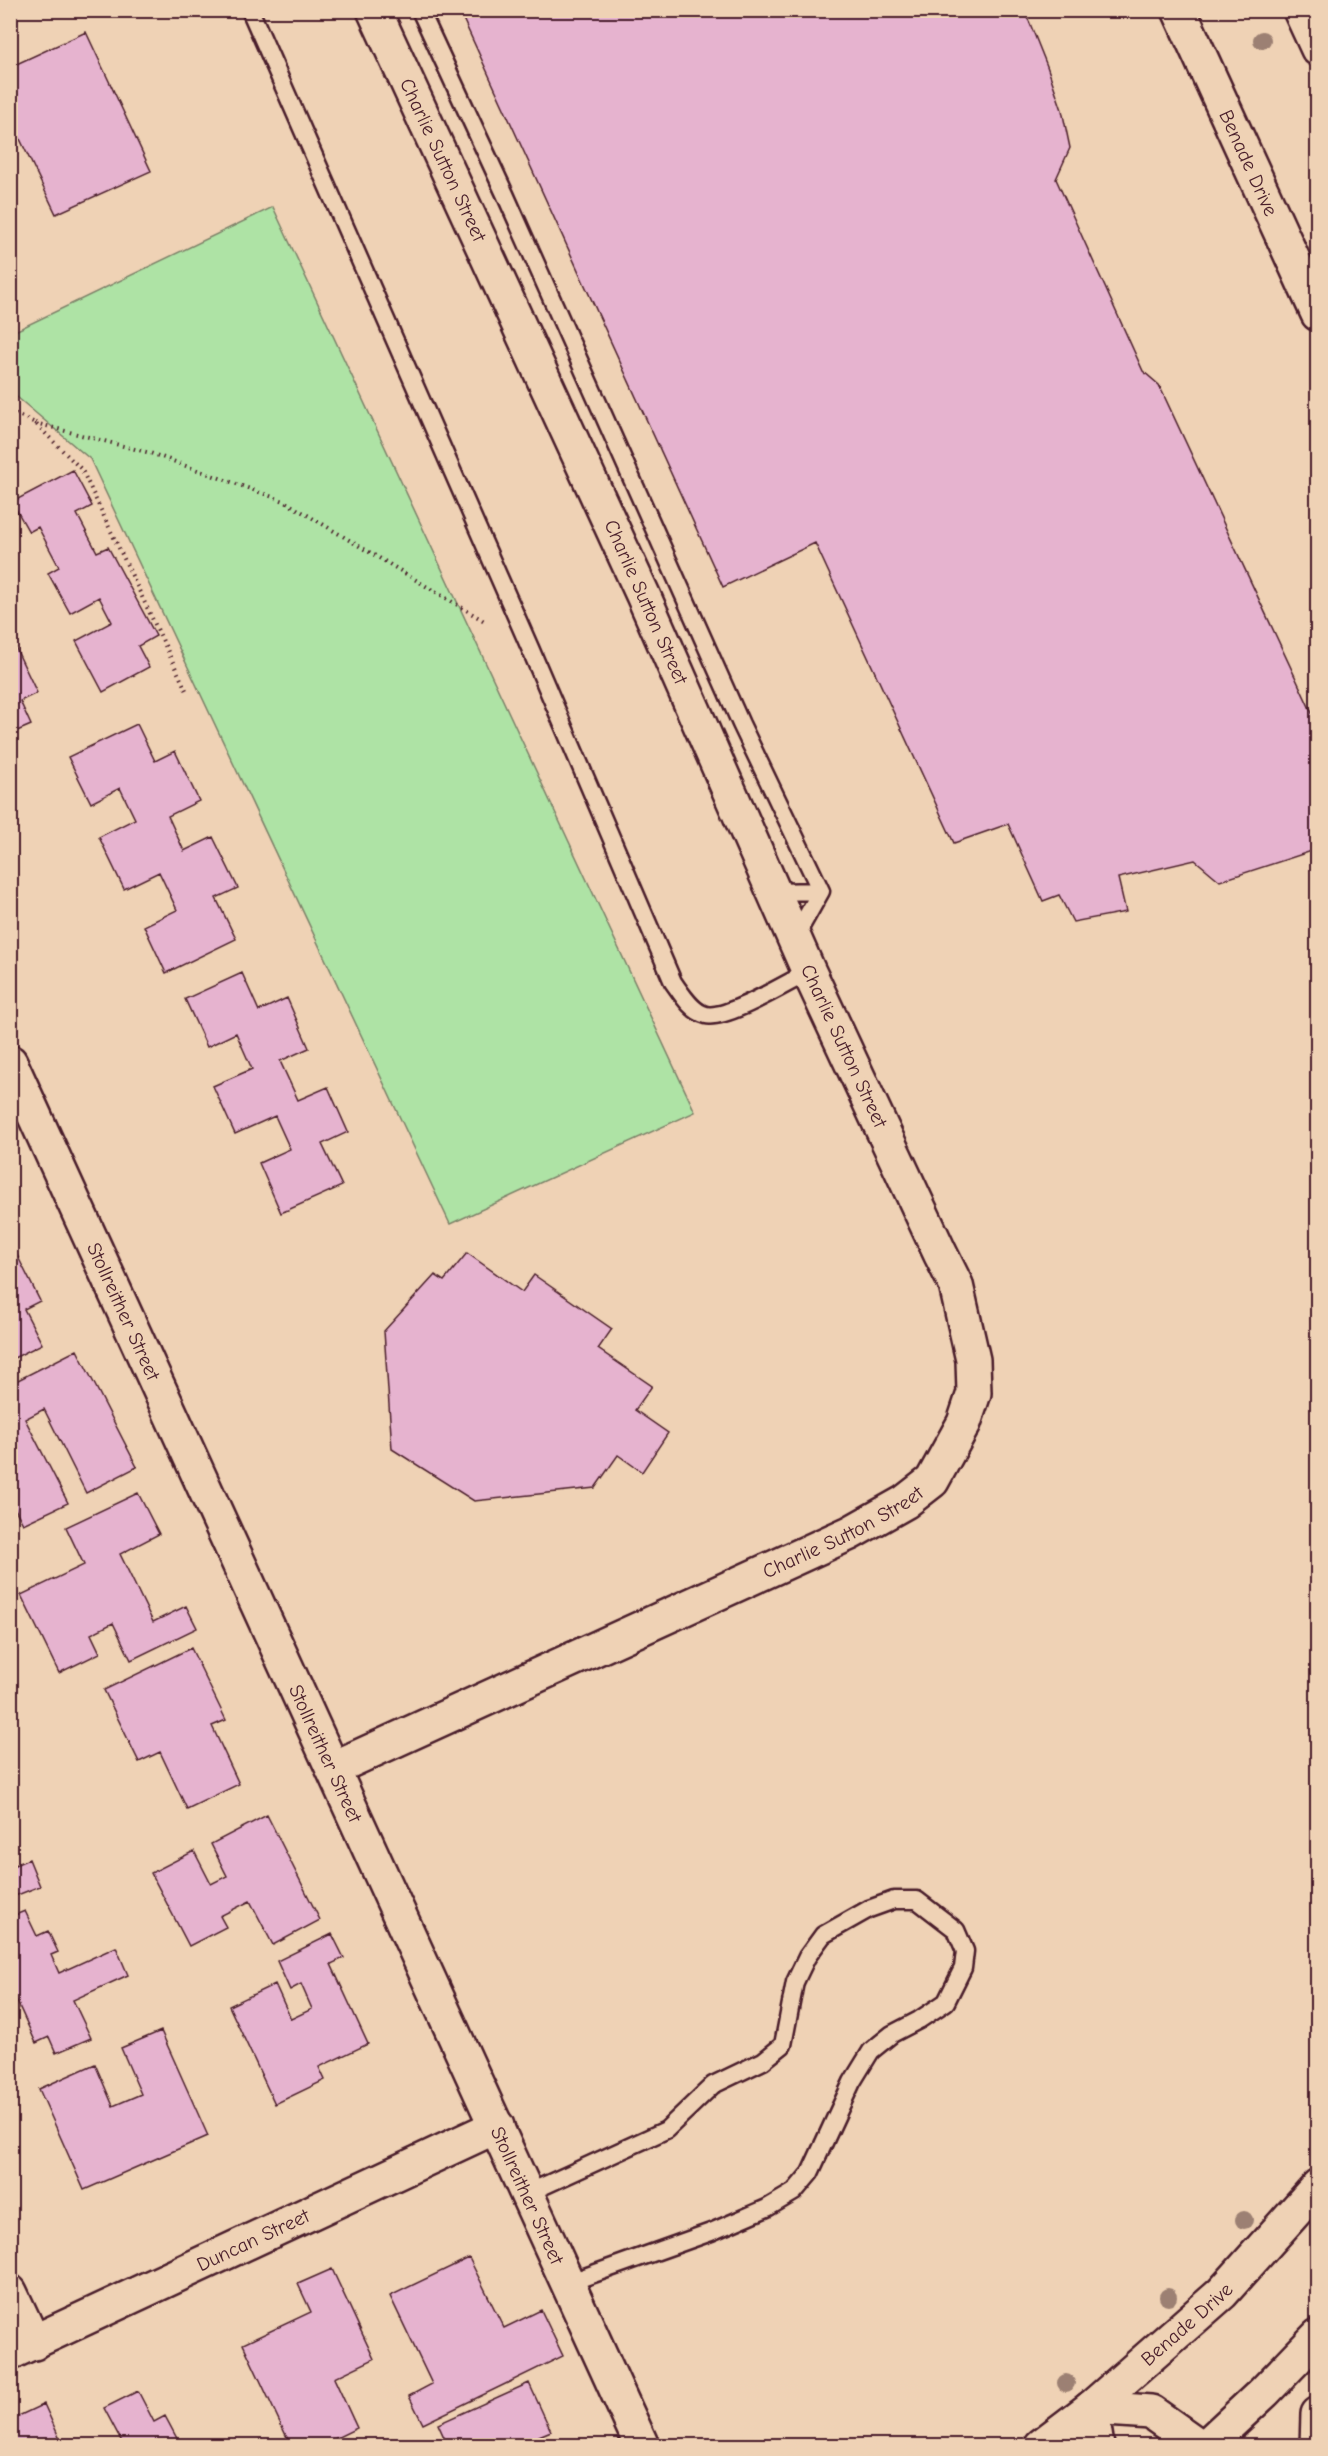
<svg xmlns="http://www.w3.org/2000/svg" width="1328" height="2456" font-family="'Comic Neue',sans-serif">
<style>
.green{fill:#aee3a5;stroke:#7c8168;stroke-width:1.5}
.building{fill:#e6b3cf;stroke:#4a1f2b;stroke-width:1.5}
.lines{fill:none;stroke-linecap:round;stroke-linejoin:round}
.service-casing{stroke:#4a1f2b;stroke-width:21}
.minor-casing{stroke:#4a1f2b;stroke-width:38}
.tertiary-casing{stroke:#4a1f2b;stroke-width:38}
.path{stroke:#4a1f2b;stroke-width:4;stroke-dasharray:1.5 4.5;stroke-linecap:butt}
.service{stroke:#efd2b5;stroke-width:16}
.minor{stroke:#efd2b5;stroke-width:33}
.tertiary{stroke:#efd2b5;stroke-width:33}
.tree{fill:#9c8073}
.labels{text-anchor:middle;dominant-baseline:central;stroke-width:6;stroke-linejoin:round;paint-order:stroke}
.street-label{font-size:20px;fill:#4a1f2b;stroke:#efd2b5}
</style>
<rect width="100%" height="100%" fill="#efd2b5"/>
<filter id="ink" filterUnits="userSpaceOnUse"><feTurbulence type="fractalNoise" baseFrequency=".0167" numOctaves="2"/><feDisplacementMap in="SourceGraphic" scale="12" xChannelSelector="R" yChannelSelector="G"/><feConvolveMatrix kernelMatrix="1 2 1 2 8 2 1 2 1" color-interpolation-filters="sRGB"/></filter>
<g filter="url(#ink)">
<path class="green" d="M273 207 695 1112 450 1224 90 459 11 392V333Z"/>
<path class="building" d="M459 10H1022L1029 21 1047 66 1062 110 1070 148 1056 179 1143 371 1159 385 1318 726V849L1220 881 1195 860 1118 878 1126 912 1073 922 1059 895 1043 901 1008 824 954 843 815 543 723 587Z
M86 32 151 171 56 214 10 118V67Z
M73 470 92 506 77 514 97 552 108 547 156 636 138 646 149 667 103 692 76 641 112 622 99 597 70 613 48 573 59 567 38 527 29 532 12 502Z
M10 636 37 693 20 701 31 725 10 734Z
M137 724 155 761 175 751 199 801 168 816 184 851 213 837 238 888 216 898 236 939 166 973 144 926 177 910 159 872 124 889 99 837 135 819 120 788 91 803 68 757Z
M242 973 259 1011 287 998 309 1048 280 1061 298 1100 328 1087 348 1132 322 1144 342 1186 281 1213 259 1163 290 1149 275 1116 235 1134 213 1086 252 1069 236 1033 207 1047 185 999Z
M467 1253 522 1292 534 1275 612 1329 598 1349 652 1386 635 1410 668 1433 642 1472 618 1455 595 1488 474 1501 392 1449 384 1331 435 1275 444 1281Z
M17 1255 40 1301 24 1309 42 1344 10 1360V1258Z
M77 1350 137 1467 86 1493 44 1409 25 1419 68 1503 23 1524 10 1499V1384Z
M138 1493 159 1534 120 1554 153 1622 186 1606 197 1628 131 1660 113 1623 91 1634 100 1653 59 1673 21 1595 84 1565 66 1527Z
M191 1648 226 1720 212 1726 239 1784 187 1809 160 1752 139 1762 104 1690Z
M267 1815 320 1920 273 1945 250 1901 220 1916 226 1927 189 1946 151 1873 194 1851 211 1884 227 1876 211 1844Z
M29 1859 40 1886 10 1898V1867Z
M25 1911 37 1936 48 1931 58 1952 51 1955 59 1973 116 1947 128 1975 73 2000 91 2038 56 2053 49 2037 36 2043 10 1986V1917Z
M332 1934 344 1958 331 1964 368 2044 319 2067 325 2080 275 2104 229 2006 275 1984 291 2019 312 2009 301 1984 290 1990 277 1961Z
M161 2031 208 2136 84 2190 39 2089 95 2064 113 2106 141 2094 121 2048Z
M469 2258 504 2328 541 2310 563 2356 423 2424 409 2396 432 2384 390 2296Z
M332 2269 374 2359 334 2378 357 2428 320 2446H291L243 2344 311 2312 298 2284Z
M529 2383 551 2431 539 2436 544 2446H448L438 2424Z
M138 2391 154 2422 165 2416 181 2446H114L122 2442 104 2408Z
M44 2404 63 2446H10V2420Z"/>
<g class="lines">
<defs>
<path id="service" d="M250 10 530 648 673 982C681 993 692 1012 706 1015 727 1020 788 982 809 972
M420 10 505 194 741 724 821 891
M775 892 821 891
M794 939 821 891
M528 2193 666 2130 713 2085 763 2061 783 2045 795 1982 807 1957 823 1935 869 1909 894 1900H917L956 1930 965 1951 963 1968 946 2002 919 2020 892 2034 871 2051 852 2082 810 2173 794 2192 767 2208 711 2232 568 2283"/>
<g id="minor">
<path id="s1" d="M10 1062 642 2446"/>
<path id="s2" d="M334 1768 850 1533 905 1502 932 1481 964 1423 974 1393 973 1360 956 1285 940 1253 809 972 643 595 374 10"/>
<path d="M10 2292 34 2343"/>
<path id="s3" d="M10 2353 497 2126"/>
</g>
<g id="tertiary">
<path id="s4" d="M1179 10 1318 314"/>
<path d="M1300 10 1318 49"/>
<path d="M1091 2408 1151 2412 1199 2446"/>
<path d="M1091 2408 1097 2446"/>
<path id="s5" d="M1041 2446 1091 2408 1222 2293 1318 2186"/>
<path d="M1206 2446 1264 2392 1318 2336"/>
<path d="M1317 2446 1318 2414"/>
</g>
</defs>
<use href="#service" class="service-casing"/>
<use href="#minor" class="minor-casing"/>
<use href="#tertiary" class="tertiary-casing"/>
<path class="path" d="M10 411 35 423 82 470 187 692
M35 423 150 453 284 501 486 622"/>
<use href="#service" class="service"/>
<use href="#minor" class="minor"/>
<use href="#tertiary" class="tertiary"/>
</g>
<g class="tree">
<circle cx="1262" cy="40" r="9"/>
<circle cx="1244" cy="2220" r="9"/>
<circle cx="1168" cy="2297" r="9"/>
<circle cx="1066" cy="2383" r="9"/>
</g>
</g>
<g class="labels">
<g class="street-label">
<text transform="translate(443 160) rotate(65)">Charlie Sutton Street</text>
<text stroke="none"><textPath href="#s4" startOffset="168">Benade Drive</textPath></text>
<text transform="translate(646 602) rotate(66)">Charlie Sutton Street</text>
<text transform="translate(844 1046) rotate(65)">Charlie Sutton Street</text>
<text stroke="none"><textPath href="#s1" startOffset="274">Stollreither Street</textPath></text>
<text stroke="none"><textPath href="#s2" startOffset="561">Charlie Sutton Street</textPath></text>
<text stroke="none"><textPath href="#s1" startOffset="760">Stollreither Street</textPath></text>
<text stroke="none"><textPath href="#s1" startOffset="1246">Stollreither Street</textPath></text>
<text stroke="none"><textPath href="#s3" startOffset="268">Duncan Street</textPath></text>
<text stroke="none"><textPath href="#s5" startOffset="190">Benade Drive</textPath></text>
</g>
</g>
<rect width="1328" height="2456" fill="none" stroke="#efd2b5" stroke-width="36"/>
<rect x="18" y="18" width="1292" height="2420" fill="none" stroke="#4a1f2b" stroke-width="2" filter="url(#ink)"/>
</svg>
